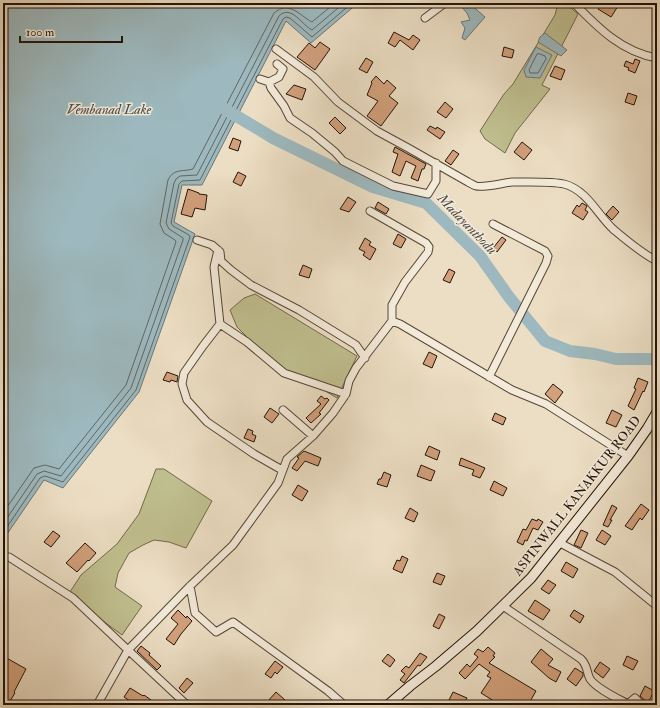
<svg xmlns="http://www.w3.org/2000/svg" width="660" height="708" font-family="'IM FELL Double Pica',serif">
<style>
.green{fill:#c0bf8f;stroke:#72694c}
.water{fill:#9db9bf;stroke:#6c7776}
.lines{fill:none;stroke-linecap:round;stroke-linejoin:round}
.shore{stroke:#606664;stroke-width:1}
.river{stroke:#9db9bf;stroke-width:12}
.building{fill:#d2a07b;stroke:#231309}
.street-casing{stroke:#554638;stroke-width:9}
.secondary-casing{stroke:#231309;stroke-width:11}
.street{stroke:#f3ead9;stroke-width:7}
.secondary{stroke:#f3ead9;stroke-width:9}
.labels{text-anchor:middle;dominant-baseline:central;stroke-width:3;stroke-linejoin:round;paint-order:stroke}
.street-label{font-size:13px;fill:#231309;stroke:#f3ead9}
.water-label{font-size:14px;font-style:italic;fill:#4e4d49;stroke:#f3ead9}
</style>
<rect width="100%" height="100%" fill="#ecdec4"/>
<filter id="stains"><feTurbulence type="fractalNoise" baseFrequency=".005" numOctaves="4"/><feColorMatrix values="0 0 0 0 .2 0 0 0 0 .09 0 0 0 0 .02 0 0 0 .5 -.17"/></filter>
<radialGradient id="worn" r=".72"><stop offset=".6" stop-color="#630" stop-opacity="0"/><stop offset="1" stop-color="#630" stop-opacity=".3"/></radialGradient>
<path class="green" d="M558 3H565L578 14 542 85 550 89 515 133 505 153 485 139 480 131 504 94 513 84 555 15Z
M255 294 357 356 337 398 307 380 276 366 237 327 230 310 244 298Z
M156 469H164L212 501 186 548 169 542 154 540 143 545 129 553 118 573 115 587 142 606 122 635 68 595 81 575 117 544 139 514Z"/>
<path class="water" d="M3 3H358L311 43 286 21 202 185H182L174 222 195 234 139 392 63 488 44 480 3 540Z
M462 3H469L485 17 465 40 462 38 465 28 461 22 470 20 467 13 461 6Z
M545 33 567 50 561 56 538 42 540 37Z
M536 47 552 55 540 78 526 77 524 70Z"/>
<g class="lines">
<path class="shore" d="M540 54 545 56 546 59 538 73H530L529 70 537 54Z
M3 513 34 468 45 465 59 469 126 385 176 242 175 240 164 233 160 224 168 180C174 168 183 172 193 169L274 13C289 0 299 15 312 22L335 3
M3 524 37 474 44 471 61 476 131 388 183 240V238L169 229 166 223 174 183 176 179 180 176 197 175 279 16C291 4 302 25 312 30L344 3
M3 533 40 478 45 476 63 482 136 390 190 237 189 235 173 226 171 223 179 184 182 181 200 180 283 19 286 17 290 18 312 37 352 3"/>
<path class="river" d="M223 108 273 138 373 187 426 203 480 256 509 297 545 341 570 351 595 354 616 359H657"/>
</g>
<path class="building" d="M602 3H612L618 6 611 17 598 9Z
M394 32 409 40 413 35 420 40 413 50 400 40 395 47 388 43Z
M320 42 330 49 315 70 297 57 309 43 315 48Z
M504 47 514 50 512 58 502 56Z
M366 58 373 62 367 73 359 69Z
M635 59 640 61 635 73 628 70 629 68 624 66 626 61 633 64Z
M555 66 565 70 561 80 550 76Z
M376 76 384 84 387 80 396 88 389 96 398 103 381 126 367 116 378 101 367 95 372 83 371 82Z
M294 85 306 89 302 100 286 94Z
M628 93 637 96 634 105 625 102Z
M445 102 453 109 446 118 437 112Z
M335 117 346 128 340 134 329 123Z
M430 126 436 129 437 127 445 132 440 139 427 130Z
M233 138 241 141 238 151 229 148Z
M522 142 532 150 524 160 514 152Z
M395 147 426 164 424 169H422L418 181 411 178 416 166 406 161 400 176 392 172 398 154 393 152Z
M453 150 459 154 451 165 445 161Z
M238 172 246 176 241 186 233 182Z
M188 189 199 193V194L207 195 205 210 195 208 192 217 181 214Z
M348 197 356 202 349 212 340 209Z
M378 202 389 209 386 214 375 208Z
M582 203 587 206 585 210 588 212 583 220 572 213 577 205 579 207Z
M613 206 619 212 612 220 606 214Z
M398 234 406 239 401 248 393 244Z
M502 237 506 240 497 252 493 248Z
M365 238 371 242 369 245 376 249 370 260 363 255 365 252 359 249Z
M303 265 312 269 309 278 299 275Z
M449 269 455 272 450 283 443 280Z
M429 352 437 356 432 368 423 364Z
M167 372 178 376 177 382 171 380 170 382 163 380Z
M638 378 648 382 644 392 643 391 634 410 628 406 636 389 634 388Z
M553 384 563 392 555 403 545 394Z
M321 396 325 399 327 398 329 400 319 413 321 414 311 423 306 418 321 404 317 401Z
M270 408 279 414 272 423 264 417Z
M612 410 622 415 616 427 606 423Z
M495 413 506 418 503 425 492 420Z
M248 429 253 431 252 434 256 436 254 442 244 438Z
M429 446 440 451 437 460 425 455Z
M304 451 321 458 318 466 305 461 297 471 292 468 299 458 297 457Z
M461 458 485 468 480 478 472 475 474 470 459 465Z
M421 465 435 471 431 481 417 476Z
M384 472 391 475 387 487 377 484 379 479H381Z
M494 481 507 488 503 496 490 490Z
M298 485 308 491 302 501 292 495Z
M641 504 649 510 642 520 640 518 632 530 625 526Z
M612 505 617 508 610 520H612L608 527 603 525Z
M410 508 418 513 414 522 405 518Z
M532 519 537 521 538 519 543 522 538 530 533 528 527 541 525 540 523 545 517 542 523 529 526 530Z
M581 530 588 533 581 548 574 545Z
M602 530 611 536 605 545 596 540Z
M53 531 60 536 51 547 44 542Z
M85 543 96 553 89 561 88 560 77 572 66 563Z
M402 556 408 559 402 573 393 569 397 560 400 561Z
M566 562 578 569 573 578 561 571Z
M437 573 445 576 441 585 433 582Z
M548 580 556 585 549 594 541 589Z
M535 600 550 610 543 620 528 611Z
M178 610 186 618 187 616 192 621 181 634 174 645 166 639 178 624 171 618Z
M574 610 584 616 580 623 570 616Z
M439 614 445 617 439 629 433 626Z
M141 646 150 653 149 655 161 666 157 670 137 651Z
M488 647 495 653 493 656 495 657 489 663 536 691 528 705H500L481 693 491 678 487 676 490 672 479 664 465 679 459 673 467 664 470 667 478 657 474 654 478 649 483 652Z
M541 649 553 659 548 665 561 672 556 682 549 678 531 662Z
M420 653 427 657 420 666 418 665 404 683 400 680 405 674 401 671 406 666 409 668Z
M388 654 395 660 390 667 382 661Z
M3 656 26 669 14 692 15 693 10 701 16 705H6L3 703Z
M627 656 638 661 633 670 623 665Z
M275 661 283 667 277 674 275 672 271 678 265 674Z
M600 662 610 669 603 678 594 671Z
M575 668 583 673V676L576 686 567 679Z
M187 678 193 683 184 693 179 688Z
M645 686 654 691 648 703 640 696Z
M130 688 143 696 144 695 151 700 148 705H139L131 700 130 701 124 697Z
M276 692 285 700 281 705H272L268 701Z
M453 692 467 698 463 705 456 702 454 705 448 702Z"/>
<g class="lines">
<defs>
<path id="street" d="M574 3C598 28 622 52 657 58
M425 18 445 3
M276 49 314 77 338 102 377 131 410 149 468 182C470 183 473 185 476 186 483 188 503 183 512 182 525 182 552 181 564 184 587 190 597 214 613 229 626 240 641 253 657 261
M260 79 269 82 271 88 284 106 290 118 312 133 335 152 343 161 393 186 428 194 436 181V163
M269 82 279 77 283 69 277 64
M370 211 426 243 429 247 428 252 405 282 392 305V321
M197 240 212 245 220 252 221 261 231 270 251 285 299 310 356 345 365 358
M218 250 214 267 220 324 203 346 184 373 182 384 187 400 207 422 254 454 282 470
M220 324 247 342 284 373 346 394
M489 377 546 263 548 256 545 251 493 224
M283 410 313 436
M560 543 615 572 657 606
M9 557 73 598 128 650 97 705
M190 586 195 613 216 632 233 622 328 691 344 705
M503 606 581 659C588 666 586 671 590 679 597 689 617 698 628 704L635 698 641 704 640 705
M187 705 128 650 190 586 233 545 278 483 287 459 313 436 333 413 346 394 349 381 356 368 392 321 400 324 512 390 546 404 628 456"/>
<path id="secondary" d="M388 705 410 686 436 666 477 631 531 578 628 456 647 429 657 412"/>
</defs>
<use href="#street" class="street-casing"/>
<use href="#secondary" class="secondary-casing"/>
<use href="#street" class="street"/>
<use href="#secondary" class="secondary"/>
</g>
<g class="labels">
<g class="street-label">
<text transform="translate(577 496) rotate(-52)">ASPINWALL KANAKKUR ROAD</text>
</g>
<g class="water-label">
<text x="109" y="109">Vembanad Lake</text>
<text transform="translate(467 224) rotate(46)">Madayanthodu</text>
</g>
</g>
<rect width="660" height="708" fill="none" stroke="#ecdec4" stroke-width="16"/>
<rect x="4" y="4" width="652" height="700" fill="none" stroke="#231309" stroke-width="2"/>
<rect x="8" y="8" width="644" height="692" fill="none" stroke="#231309"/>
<path d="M20 36v6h102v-6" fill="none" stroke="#231309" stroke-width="2"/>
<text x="26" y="36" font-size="12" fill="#231309" stroke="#f3ead9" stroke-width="3" paint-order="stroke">100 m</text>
<rect width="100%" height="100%" filter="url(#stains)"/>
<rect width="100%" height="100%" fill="url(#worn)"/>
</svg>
